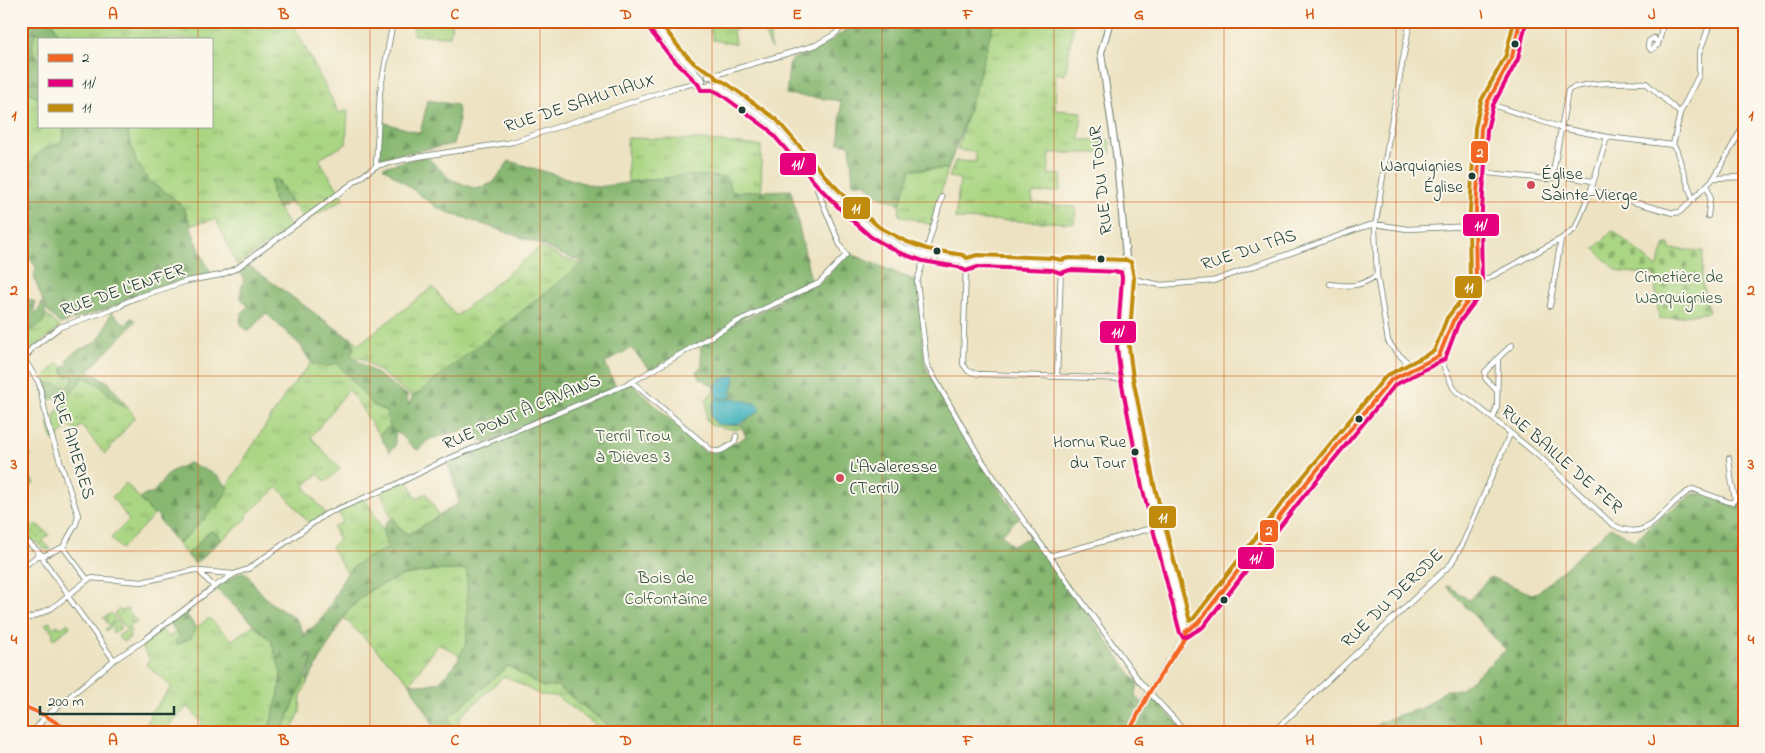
<svg xmlns="http://www.w3.org/2000/svg" width="1765" height="753" font-family="'Indie Flower',sans-serif">
<style>
.grass{fill:url(#grass-tufts);stroke:#648a5c}
.forest{fill:url(#forest-firs);stroke:#537a52}
.cemetery{fill:url(#cemetery-stones);stroke:#648a5c}
.garden{fill:url(#garden-dots);stroke:#648a5c}
.water{fill:#43b2be;stroke:#317879}
.lines{fill:none;stroke-linecap:round;stroke-linejoin:round}
.street-casing{stroke:#677766;stroke-width:6}
.secondary-casing{stroke:#677766;stroke-width:8}
.street{stroke:#fff;stroke-width:4.5}
.secondary{stroke:#fff;stroke-width:6}
.bus-1-casing{stroke:#fbf7ec;stroke-width:8}
.bus-2-casing{stroke:#fbf7ec;stroke-width:8}
.bus-3-casing{stroke:#fbf7ec;stroke-width:8}
.bus-1{stroke:#f26522;stroke-width:4}
.bus-2{stroke:#e5007d;stroke-width:4}
.bus-3{stroke:#c18c0d;stroke-width:4}
.grid{fill:none;stroke:#d45610;stroke-width:1;stroke-opacity:0.55}
.bus-dot{fill:#1f3d34;stroke:#fbf7ec;stroke-width:2}
.poi-dot{fill:#d1495b;stroke:#fbf7ec;stroke-width:2}
.labels{text-anchor:middle;dominant-baseline:central;stroke-width:4;stroke-linejoin:round;paint-order:stroke}
.bus-label{font-size:17px;fill:#1f3d34;stroke:#fbf7ec;text-anchor:end}
.street-label{font-size:18px;fill:#1f3d34;stroke:#fbf7ec}
.poi-label{font-size:18px;fill:#1f3d34;stroke:#fbf7ec;text-anchor:start}
.park-label{font-size:18px;fill:#3b5c44;stroke:#fbf7ec}
.line-badge{stroke:#fbf7ec;stroke-width:2}
.badge-label{font-size:14px;text-anchor:middle;font-weight:bold;fill:#fff}
.neatline{fill:none;stroke:#d45610;stroke-width:2}
.grid-label{font-size:16px;text-anchor:middle;font-weight:bold;fill:#d45610}
</style>
<defs>
<pattern id="grass-tufts" width="24" height="20" patternUnits="userSpaceOnUse" patternTransform="scale(1.25)"><rect width="24" height="20" fill="#aad683"/><path d="M3 7l-1-3M5 7V3M7 7l1-3M15 17l-1-3M17 17v-4M19 17l1-3" fill="none" stroke="#8aaf6c"/></pattern>
<pattern id="forest-firs" width="22" height="20" patternUnits="userSpaceOnUse" patternTransform="scale(1.25)"><rect width="22" height="20" fill="#87b771"/><path d="M5 1l3.5 6h-7zM16 11l3.5 6h-7z" fill="#6e965e"/></pattern>
<pattern id="cemetery-stones" width="16" height="16" patternUnits="userSpaceOnUse" patternTransform="scale(1.25)"><rect width="16" height="16" fill="#aad683"/><path d="M2 7V4a2 2 0 0 1 4 0v3zM10 15v-3a2 2 0 0 1 4 0v3z" fill="#8aaf6c"/></pattern>
<pattern id="garden-dots" width="8" height="8" patternUnits="userSpaceOnUse" patternTransform="scale(1.25)"><rect width="8" height="8" fill="#aad683"/><path d="M2 2h.1M6 6h.1" fill="none" stroke="#8aaf6c" stroke-width="1.8" stroke-linecap="round"/></pattern>
</defs>
<rect width="100%" height="100%" fill="#fbf7ec"/>
<filter id="ink" filterUnits="userSpaceOnUse"><feTurbulence type="fractalNoise" baseFrequency=".02" numOctaves="2"/><feDisplacementMap in="SourceGraphic" scale="10" xChannelSelector="R" yChannelSelector="G"/><feConvolveMatrix kernelMatrix="1 2 1 2 8 2 1 2 1" color-interpolation-filters="sRGB"/></filter>
<filter id="wash" filterUnits="userSpaceOnUse"><feTurbulence type="fractalNoise" baseFrequency=".0096" numOctaves="4" result="noise"/><feDisplacementMap in="SourceGraphic" scale="20" xChannelSelector="R" yChannelSelector="G"/><feGaussianBlur stdDeviation="1.12" result="paint"/><feColorMatrix in="noise" values="0 0 0 0 0 0 0 0 0 0 0 0 0 0 0 0 0 1.4 0 .05"/><feComposite in="paint" operator="in"/></filter>
<g filter="url(#wash)">
<rect width="100%" height="100%" fill="#ede3c2"/>
<path class="grass" d="M52 21H260L262 28 294 21 295 28 339 113 348 110 346 144 319 159 344 199 305 221 278 180H271L273 199 290 228 237 265 216 219 191 225 183 207 168 194 151 183 136 162 126 126H211V39H61Z
M414 21H452L450 36 413 35Z
M705 21H769L771 49 761 23 733 30 735 44 713 40 710 27Z
M994 21H1074L1065 75 1056 73 1055 110 1082 112 1079 140H1110L1111 153H1050L1048 174 1062 175 1060 191 1032 194 1033 203 1076 207 1074 223 955 219 960 179 949 177 955 161 976 162 975 152 957 150Z
M36 32 48 39H39V60C30 50 32 43 36 32Z
M21 88 39 99V126H64C65 150 52 143 42 151 34 157 31 166 21 171Z
M627 138 701 140 761 146 762 191 732 192 657 178 628 182Z
M911 169H948L931 225 899 215 900 204Z
M540 247 562 258 587 265 413 407 412 396 363 359 349 356 392 411 399 431 395 436 389 427 379 435 349 389 311 437 340 469 326 482 318 474 304 486 326 514 310 524 278 487 246 515 248 518 220 541 218 535 210 531 187 555 177 543 182 541 220 503 228 489 227 486 287 392 312 362 351 344 349 336 359 344 433 287 456 316Z
M46 314 60 327 30 351 27 348V333L44 321Z
M60 364 63 367V373L67 376 73 375V379L68 387 47 383 45 377 55 365Z
M83 376 100 385 123 405 125 404 135 417 105 454 81 425 77 431 68 425 54 443 48 425 64 400Z
M718 382 733 398 732 400 716 399 713 421C721 427 732 426 742 424L743 426 737 430 710 425 706 419 707 403 705 401 713 392 714 384Z
M30 453 31 456 27 459 31 468 27 470 34 484 21 491V455L22 456Z
M408 479 416 499 426 493 439 516 409 534C393 529 387 506 381 491Z
M126 483 154 515 121 549 111 538 129 520 112 497Z
M365 498 383 531 388 548 353 567 348 574 331 547 339 540 333 527 343 522 337 509Z
M437 570H468L467 642 460 656 438 643 410 683 344 618C355 599 384 578 406 574 416 572 427 572 437 570Z
M184 611 196 628 209 618 232 640 253 625 271 640 281 672 279 694 268 732H194L202 723 188 706 163 732H140L151 717 149 714 172 687 146 664 150 659 140 644 162 629 168 637 176 632 169 622Z
M508 666 543 687 557 686 617 732H605L556 696 540 695 507 677H503L460 717 457 732H451L447 717Z
M305 675 307 679H309L301 695 300 712 291 732H282Z"/>
<path class="forest" d="M33 21H52L61 39H48L36 32C32 43 30 51 39 60V99L21 88V35L25 36 28 28Z
M851 21H994L974 94 948 169H911L900 204 879 196 865 183H853L850 145 839 143 841 101 786 94 790 60 815 51 844 32Z
M428 100 457 105 459 120 453 144 381 158 379 155 382 122 420 133Z
M64 126H126L136 162 151 183 168 194 183 207 203 258 212 275 185 279 136 295 125 299 118 305 60 324 47 311 34 278 36 267 27 256 23 244 26 239C22 227 19 212 21 199 22 194 24 190 25 184L21 183V171C31 166 34 157 42 151 52 142 65 151 64 126Z
M426 156 450 179 476 189 493 183 509 161 597 187 687 175 726 177 732 192 791 190 812 286 759 309 650 370 631 348 605 363 616 387 486 442 479 439 471 428 430 439 418 450C408 446 406 435 393 431L389 424 386 411 374 406 337 363 329 366 315 365 310 361 301 346 266 313 248 332C237 323 238 316 248 306L241 298V289L244 279 240 271 248 265 352 340 354 347 351 356 407 395 408 405 412 398 584 262 560 254 537 243 439 209 383 167Z
M274 179 278 180 293 205 288 203 279 209 273 199 271 180Z
M849 253 918 282 925 366 977 457 1019 518 1001 534 1012 546 1032 536 1138 684 1135 697 1140 700 1142 705 1149 693 1186 732H617L557 686 543 687 508 666 449 717 452 732H434C432 713 416 701 410 683L423 685 439 682 455 665 467 642V570H437L404 575 370 590 348 610 309 679H307L313 658 282 732H268L279 694 281 672 271 640 214 587 241 572 246 573C253 582 260 593 269 601 287 617 297 610 304 637L307 630C329 624 337 580 353 567 361 560 378 553 388 548 384 536 378 525 393 518L402 532 409 534 459 503 451 471 447 463 448 460 631 383 705 452 711 451 715 453 746 437 741 425 758 410 756 405 730 399 734 379 713 386 698 377 696 372 702 365 700 344 737 323 821 282Z
M24 298 35 302 34 313 38 312 42 302C50 323 43 322 27 333V348L23 351 21 350V299Z
M111 312 126 325 132 317 136 321 88 371 108 382 126 405 124 406 115 401 101 386 84 377 65 401 63 398 46 399 43 386 49 383 70 387 73 380V376L67 377 64 374 63 368 69 363 67 361C72 349 87 348 97 341 104 334 107 321 111 312Z
M389 427 395 436V447L390 452 379 435Z
M189 463C203 469 222 475 228 489L220 503 182 541 177 543 159 520V517L157 514 154 515 140 499 143 495 152 494 170 472Z
M1744 492V732H1369L1379 723 1396 716 1420 709 1447 690H1460L1506 650 1446 586 1450 587 1469 600 1490 577 1532 594 1538 592 1611 527 1634 541 1657 520 1693 494 1703 493 1733 506Z
M210 531 218 535 220 541 195 564 187 555Z
M184 611 196 628 191 638 177 645 175 641 180 637 169 622Z"/>
<path class="cemetery" d="M1613 230 1657 268 1665 244H1670V249L1703 251 1702 282 1709 312 1659 320 1654 274 1622 272 1616 270 1594 249Z"/>
<path class="garden" d="M36 524 49 534 43 541 51 549 46 550 26 535 29 532 27 530 31 525 34 526Z
M119 609 121 611 127 609 137 622 134 624 130 619 132 622 130 623 131 626 129 628 131 631 129 634 131 637 123 642 118 636 127 630 114 613Z
M111 613 120 624 119 625 121 628 113 633 112 631 114 628 112 627 106 631 105 629 115 622 109 625 106 622 107 620 103 618Z
M50 622 53 628 58 625 61 628 68 623 70 627 54 639 52 635 54 634 45 624Z"/>
<path class="water" d="M734 375 735 378 730 398H716L715 387C720 380 725 377 734 375Z
M733 398 757 404 760 410C744 422 738 427 717 424L710 415 712 404 716 399 731 400Z"/>
</g>
<g filter="url(#ink)">
<g class="lines">
<defs>
<path id="street" d="M651 21 675 52 703 80
M1410 21 1390 130 1375 228 1377 275 1388 341 1396 352 1414 368
M1658 45 1654 38 1649 41 1648 46 1651 50C1661 46 1661 31 1663 21
M708 77 816 45 835 34 848 21
M718 78 722 88
M693 84C698 87 707 87 711 83L722 88 772 124 821 181 849 210 875 232 902 247 925 255 961 261 966 265 977 261 1053 264 1061 267 1069 264 1126 266
M1487 103 1562 128 1607 137
M1680 113 1699 75V54L1709 26
M1673 145 1676 149 1693 200
M376 166 380 92 393 21
M1478 172 1547 179 1561 176 1593 181
M1552 178 1568 91C1574 82 1633 82 1646 83L1680 113 1673 145
M1714 178 1744 177
M1707 186 1710 197 1708 216
M1591 190 1673 213 1680 212 1714 178 1744 125
M942 197 917 282 927 365 979 456 1022 518 1140 682 1186 732
M966 265 963 364 968 371 978 374 1127 379
M1128 278 1161 285 1213 281 1363 227 1375 224 1407 229 1475 226
M1330 284C1350 287 1360 287 1377 275
M1476 285 1561 239 1575 229 1591 190 1607 137 1673 145
M1550 306 1561 239
M21 354 39 383 48 425 78 515 76 524 63 547
M1439 356 1453 387 1457 392 1470 400 1541 458 1612 524C1652 548 1662 503 1693 489L1732 503 1735 499 1731 478 1729 458
M21 365 32 348 60 327 119 307 126 302 138 297 187 281 221 275 237 268 376 166 411 158 513 142 674 88 703 81
M1057 377 1061 267
M632 382 711 450C720 454 727 447 735 442L736 436
M1497 391 1485 378V372L1498 358
M1493 419 1497 406 1498 358 1512 345
M21 536 43 556 44 561 66 591 69 598 114 660
M43 556 63 547 87 579
M1050 556 1159 526
M21 569 37 556H42
M199 571 234 574 248 569 326 514 395 485 443 461 632 382 738 321 819 283 846 255 840 245 817 189 821 181
M21 620 33 617 52 608 90 578 142 582 195 570 199 571 214 587
M33 732 46 716 114 660 143 641 214 587 234 574
M1273 732 1451 564 1463 543 1510 434"/>
<path id="secondary" d="M1110 21 1101 53 1116 153 1128 278 1123 347 1127 379 1148 485 1186 631 1184 639 1149 693 1129 732
M1186 631 1198 623 1294 498 1391 380 1439 356 1453 321 1471 297 1476 285 1475 226 1481 129 1487 103 1512 57 1520 21
M21 705 46 716 71 732"/>
</defs>
<use href="#street" class="street-casing"/>
<use href="#secondary" class="secondary-casing"/>
<use href="#street" class="street"/>
<use href="#secondary" class="secondary"/>
<defs>
<path id="bus-1" d="M1439 356 1453 321 1471 297 1476 285 1475 226 1481 129 1487 103 1512 57 1520 21
M21 705 46 716 71 732
M1129 732 1149 693 1184 639 1186 631 1198 623 1294 498 1391 380 1439 356"/>
<path id="bus-2" d="M646 25 670 56 698 84 701 90H712L719 93 768 129 817 185 845 214 871 237 900 253 923 261 958 267 966 271 978 267 1052 270 1061 273 1070 270 1121 272 1122 278 1117 347 1121 380 1142 487 1180 633 1182 636 1186 637 1203 627 1299 502 1395 385 1445 359 1458 324 1476 300 1482 286 1481 226 1487 130 1493 105 1518 59 1526 22"/>
<path id="bus-3" d="M659 21 681 50 695 64 712 73 716 78 726 83 776 119 826 177 853 205 879 227 905 241 927 249 963 255 967 258 977 255 1053 258 1061 260 1069 258 1126 260 1131 262 1134 278 1129 347 1133 378 1154 484 1190 621 1194 618 1289 494 1386 376 1434 351 1447 318 1466 294 1470 284 1469 226 1475 128 1481 101 1506 55 1514 21"/>
</defs>
<use href="#bus-1" class="bus-1-casing"/>
<use href="#bus-2" class="bus-2-casing"/>
<use href="#bus-3" class="bus-3-casing"/>
<use href="#bus-1" class="bus-1"/>
<use href="#bus-2" class="bus-2"/>
<use href="#bus-3" class="bus-3"/>
</g>
</g>
<path class="grid" d="M198 21V39M370 21V732M540 21V732M712 21V732M882 21V732M1054 21V732M1224 21V732M1396 21V732M1566 21V732M198 126V732M21 202H1744M21 376H1744M21 551H1744"/>
<g class="bus-dot">
<circle cx="1515" cy="44" r="4.5"/>
<circle cx="742" cy="110" r="4.5"/>
<circle cx="1472" cy="176" r="4.5"/>
<circle cx="937" cy="251" r="4.5"/>
<circle cx="1101" cy="259" r="4.5"/>
<circle cx="1359" cy="419" r="4.5"/>
<circle cx="1135" cy="452" r="4.5"/>
<circle cx="1224" cy="600" r="4.5"/>
</g>
<g class="poi-dot">
<circle cx="1531" cy="185" r="5"/>
<circle cx="840" cy="478" r="5"/>
</g>
<g class="labels">
<g class="bus-label">
<text x="1463" y="166">Warquignies<tspan x="1463" dy="21">Église</tspan></text>
<text x="1126" y="442">Hornu Rue<tspan x="1126" dy="21">du Tour</tspan></text>
</g>
<g class="street-label">
<text transform="translate(580 104) rotate(-18)">RUE DE SAHUTIAUX</text>
<text transform="translate(1102 180) rotate(-96)">RUE DU TOUR</text>
<text transform="translate(1249 251) rotate(-18)">RUE DU TAS</text>
<text transform="translate(123 291) rotate(-19)">RUE DE L'ENFER</text>
<text transform="translate(522 413) rotate(-23)">RUE PONT À CAVAINS</text>
<text transform="translate(72 446) rotate(73)">RUE AIMERIES</text>
<text transform="translate(1561 460) rotate(41)">RUE BAILLE DE FER</text>
<text transform="translate(1393 599) rotate(-44)">RUE DU DERODE</text>
</g>
<g class="poi-label">
<text x="1541" y="175">Église<tspan x="1541" dy="21">Sainte-Vierge</tspan></text>
<text x="850" y="468">L'Avaleresse<tspan x="850" dy="21">(Terril)</tspan></text>
</g>
<g class="park-label">
<text x="1679" y="278">Cimetière de<tspan x="1679" dy="21">Warquignies</tspan></text>
<text x="633" y="437">Terril Trou<tspan x="633" dy="21">à Dièves 3</tspan></text>
<text x="666" y="579">Bois de<tspan x="666" dy="21">Colfontaine</tspan></text>
</g>
</g>
<g class="line-badge">
<rect x="1470" y="140" width="19" height="24" rx="5" fill="#f26522"/>
<rect x="779" y="152" width="38" height="24" rx="5" fill="#e5007d"/>
<rect x="842" y="196" width="29" height="24" rx="5" fill="#c18c0d"/>
<rect x="1462" y="213" width="38" height="24" rx="5" fill="#e5007d"/>
<rect x="1454" y="275" width="29" height="24" rx="5" fill="#c18c0d"/>
<rect x="1099" y="320" width="38" height="24" rx="5" fill="#e5007d"/>
<rect x="1148" y="505" width="29" height="24" rx="5" fill="#c18c0d"/>
<rect x="1259" y="519" width="20" height="24" rx="5" fill="#f26522"/>
<rect x="1237" y="546" width="38" height="24" rx="5" fill="#e5007d"/>
</g>
<g class="badge-label">
<text x="1480" y="157">2</text>
<text x="798" y="169">11/</text>
<text x="856" y="213">11</text>
<text x="1481" y="230">11/</text>
<text x="1469" y="292">11</text>
<text x="1118" y="337">11/</text>
<text x="1163" y="522">11</text>
<text x="1269" y="535">2</text>
<text x="1256" y="563">11/</text>
</g>
<rect width="1765" height="753" fill="none" stroke="#fbf7ec" stroke-width="55"/>
<rect x="38" y="38" width="175" height="90" fill="#fbf7ec" stroke="#a3ada2"/>
<rect x="48" y="54" width="25" height="8" fill="#f26522" stroke="#a3ada2"/>
<text x="82" y="62" font-size="15" fill="#1f3d34">2</text>
<rect x="48" y="79" width="25" height="8" fill="#e5007d" stroke="#a3ada2"/>
<text x="82" y="88" font-size="15" fill="#1f3d34">11/</text>
<rect x="48" y="104" width="25" height="8" fill="#c18c0d" stroke="#a3ada2"/>
<text x="82" y="112" font-size="15" fill="#1f3d34">11</text>
<path d="M40 706v8h134v-8" fill="none" stroke="#1f3d34" stroke-width="2.5"/>
<text x="48" y="706" font-size="15" fill="#1f3d34" stroke="#fbf7ec" stroke-width="4" paint-order="stroke">200 m</text>
<rect x="28" y="28" width="1710" height="698" class="neatline"/>
<g class="grid-label">
<text x="113" y="19">A</text>
<text x="284" y="19">B</text>
<text x="455" y="19">C</text>
<text x="626" y="19">D</text>
<text x="797" y="19">E</text>
<text x="968" y="19">F</text>
<text x="1139" y="19">G</text>
<text x="1310" y="19">H</text>
<text x="1481" y="19">I</text>
<text x="1652" y="19">J</text>
<text x="14" y="120">1</text>
<text x="1751" y="120">1</text>
<text x="14" y="295">2</text>
<text x="1751" y="295">2</text>
<text x="14" y="469">3</text>
<text x="1751" y="469">3</text>
<text x="14" y="644">4</text>
<text x="1751" y="644">4</text>
<text x="113" y="745">A</text>
<text x="284" y="745">B</text>
<text x="455" y="745">C</text>
<text x="626" y="745">D</text>
<text x="797" y="745">E</text>
<text x="968" y="745">F</text>
<text x="1139" y="745">G</text>
<text x="1310" y="745">H</text>
<text x="1481" y="745">I</text>
<text x="1652" y="745">J</text>
</g>
</svg>
